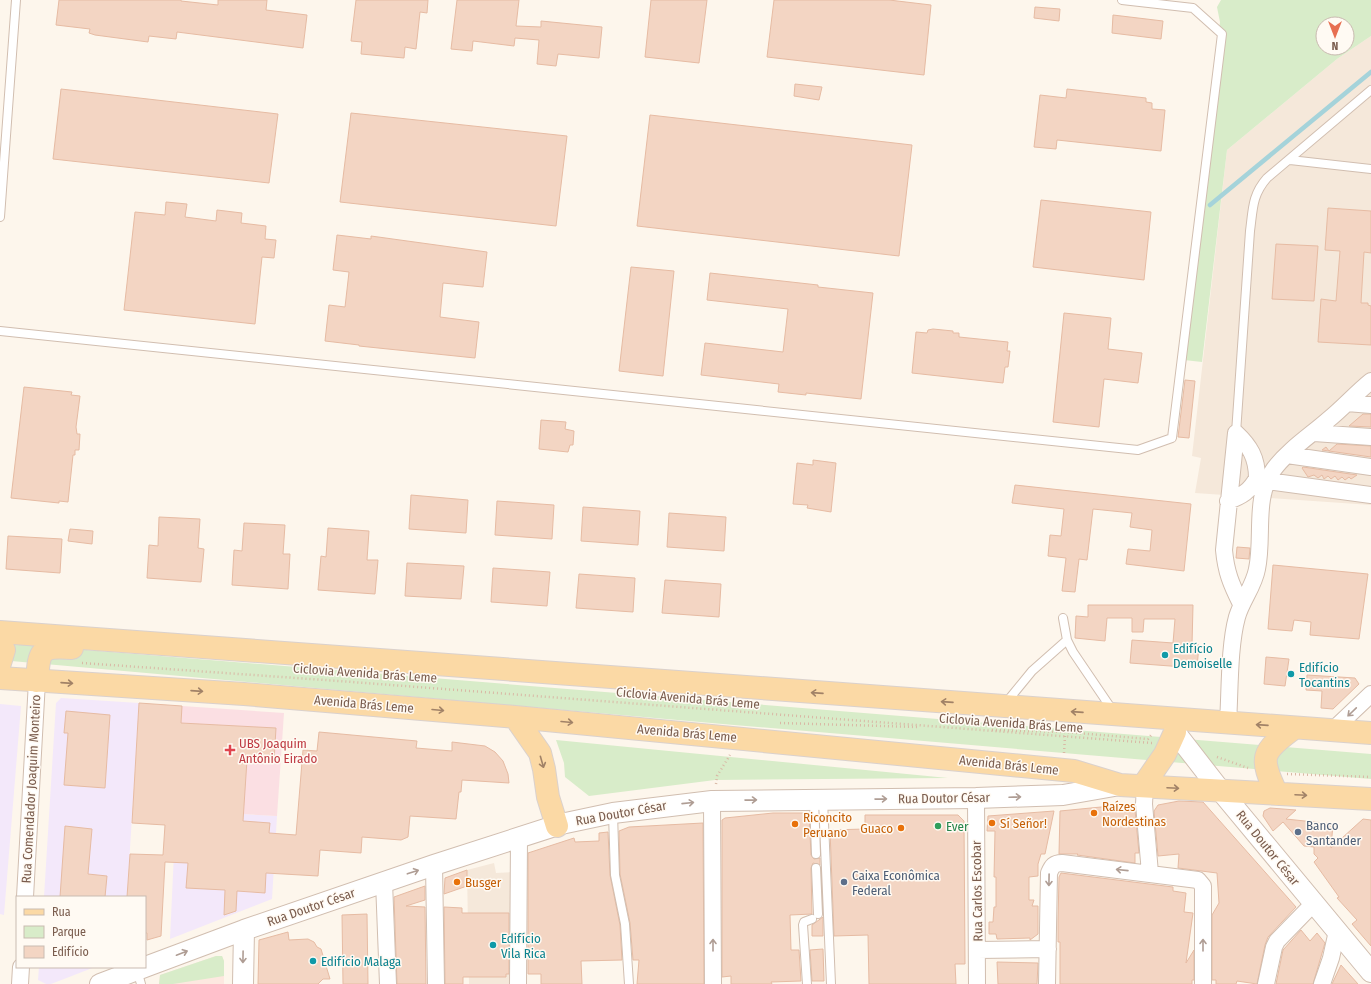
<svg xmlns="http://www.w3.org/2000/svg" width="1371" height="984" font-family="'Fira Sans Condensed',sans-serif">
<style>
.residential{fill:#f5e8da}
.commercial{fill:#fde8e0}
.education{fill:#f3e8fa}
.medical{fill:#fbdfe3}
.green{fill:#d8ecc9;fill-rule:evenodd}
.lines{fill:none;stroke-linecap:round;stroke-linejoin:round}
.stream{stroke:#a5d3da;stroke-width:4.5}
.building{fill:#f3d5c3;stroke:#e6bba3}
.service-casing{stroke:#d1beb0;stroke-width:10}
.minor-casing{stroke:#d1beb0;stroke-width:18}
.tertiary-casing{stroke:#d1beb0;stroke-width:22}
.primary-casing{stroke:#dad1cd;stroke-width:24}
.path{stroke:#d9b8a5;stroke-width:2.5;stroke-dasharray:1 3;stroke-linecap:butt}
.service{stroke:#fff;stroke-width:8}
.minor{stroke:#fff;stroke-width:16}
.tertiary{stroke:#fff;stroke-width:20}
.primary{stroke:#fbd9a5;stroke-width:22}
.oneway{stroke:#a18267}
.oneway2{stroke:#af9d94}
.culture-dot{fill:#0f9aa8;stroke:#fffaf3;stroke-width:1.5}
.health-dot{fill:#e0444e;stroke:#fffaf3;stroke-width:1.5}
.food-dot{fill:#e8710a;stroke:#fffaf3;stroke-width:1.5}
.leisure-dot{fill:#2e9e5b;stroke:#fffaf3;stroke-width:1.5}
.service-dot{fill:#5c6f8a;stroke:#fffaf3;stroke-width:1.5}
.labels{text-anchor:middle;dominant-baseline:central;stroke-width:3;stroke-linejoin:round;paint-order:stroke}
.culture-label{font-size:13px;fill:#0d838f;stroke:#fffaf3;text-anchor:start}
.street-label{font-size:13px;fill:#7a5c4d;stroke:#fffaf3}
.health-label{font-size:13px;fill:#be3a42;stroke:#fffaf3;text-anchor:start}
.food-label{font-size:13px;fill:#c56008;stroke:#fffaf3;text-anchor:start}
.service-label{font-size:13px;fill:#4e5e75;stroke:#fffaf3;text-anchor:start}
.leisure-label{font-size:13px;fill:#27864d;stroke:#fffaf3;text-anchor:start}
</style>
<rect width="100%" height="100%" fill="#fdf6ec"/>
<path class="residential" d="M1371 36V505L1195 493 1201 458 1192 456 1227 150 1337 59Z
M494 863 496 873 513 872 512 984H469L467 870Z"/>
<path class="commercial" d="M216 956H222L224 961V984H159L160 975Z"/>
<path class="education" d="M61 698 139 703 127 897H44L56 703Z
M0 704 21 706 4 915 0 914Z
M176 810 277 816 272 899 170 939Z
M39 967H95L51 984H46L38 980Z"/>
<path class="medical" d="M182 706 284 713 277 816 176 810Z"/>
<path class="green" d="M1221 0H1371V36L1337 59 1227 150 1202 362 1184 360 1192 256 1220 22 1217 7ZM1323 24H1347V48H1323Z
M0 643 1371 754V779L734 725 0 660Z
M556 740 948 778 715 780 589 796 565 777 564 763Z
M216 956H222L224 961V976L173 984H159L160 975Z"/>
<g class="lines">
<path class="stream" d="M1210 205 1371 72"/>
</g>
<path class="building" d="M59 0H181V1L218 5V0H267L266 10 307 15 303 48 177 32 176 39 149 36 148 42 95 35 89 33 90 29 56 25Z
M356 0H428L427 13 420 12 416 49 405 47 404 58 361 54 362 42 351 41Z
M457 0H519L516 26 541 27V21L602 27 599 58 558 54 556 66 537 64 539 40 515 38 514 46 473 41 472 51 451 49Z
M651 0H707L699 63 645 57Z
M774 0H889L931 5 924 75 767 57Z
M1035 7 1060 9 1059 21 1034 18Z
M1113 15 1163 21 1161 39 1112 33Z
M795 84 822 87 819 100 794 96Z
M61 89 278 114 269 183 53 159Z
M1067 89 1146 98V102L1152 103V109L1165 110 1161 151 1057 140 1056 149 1034 147 1040 95 1066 98Z
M351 113 567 136 556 226 340 202Z
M650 115 912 145 899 256 637 226Z
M1041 200 1151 212 1144 280 1033 267Z
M166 202 187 204 185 217 216 221 217 210 242 213 241 223 266 226 265 239 276 240 274 258 262 257 255 324 124 310 135 212 165 215Z
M1328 208 1371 211V253L1364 252 1361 303H1368V305L1371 306V345L1318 342 1321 299 1336 301 1340 251 1325 250Z
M337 235 371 239V236L487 252 483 287 443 283 440 317 479 322 475 358 359 346V345L325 341 329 305 345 307 349 272 333 270Z
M1276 244 1318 246 1314 301 1272 299Z
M631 267 674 271 663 376 619 371Z
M710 273 818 285V287L873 293 861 399 806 393V395L778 392 779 384 701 375 705 343 783 352 788 309 707 300Z
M1064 313 1111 318 1108 349 1142 353 1138 383 1104 379 1099 427 1053 422Z
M933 329 953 331V333H959V337L1008 342 1007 351H1010L1008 367H1005L1003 383 912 373 916 332 927 333 928 330Z
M1185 380 1195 381 1189 438 1178 437Z
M24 387 72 392 71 395 80 396 76 427 77 434H80L79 450H75V455H73L68 502 59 501V503L11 498Z
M1363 414H1371V427L1349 426Z
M541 420 566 422 565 429 574 431 573 445H570L568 452 539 449Z
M1337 444 1371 446V457L1322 450 1326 447 1329 451Z
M813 460 836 463 831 512 807 508 808 505 793 504 797 463 813 465Z
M1303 467 1357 475 1351 479 1349 477 1345 480 1342 477 1338 480 1335 476 1331 479 1328 476 1324 479 1322 475 1318 478 1314 475 1308 477 1302 468Z
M1015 485 1191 504 1184 571 1126 564 1128 549 1150 551 1152 530 1130 527 1132 513 1093 509 1087 560 1079 559 1075 592 1062 591 1066 558 1048 556 1050 535 1061 536 1064 509 1012 503Z
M411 495 468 500 466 533 409 529Z
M497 501 554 505 552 539 495 535Z
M583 507 640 511 638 545 581 541Z
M669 513 726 517 724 551 667 547Z
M159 517 200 519 198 548 204 549 201 582 147 578 149 545 158 546Z
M244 523 285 525 283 554H290L288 589 232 585 234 550 242 551Z
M328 528 369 531 367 560H378L375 594 318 590 321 556 326 557Z
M70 529 93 531 92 544 68 541Z
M8 536 62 539 60 573 6 569Z
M1237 547 1250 548 1249 559 1236 558Z
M407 563 464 566 461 599 405 596Z
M1273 565 1368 574 1359 639 1310 635 1311 622 1294 620 1292 631 1268 629Z
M493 568 550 572 547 606 491 602Z
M579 574 635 578 633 612 576 608Z
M665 580 721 584 719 617 662 613Z
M1088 605H1193L1192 645H1199L1197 668 1130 663 1132 640 1173 643 1175 619H1144L1143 632H1132V618H1107L1105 641 1075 638 1076 616 1088 617Z
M1266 657 1289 659 1285 686 1264 684Z
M1307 675 1355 678 1359 684 1333 709 1321 708 1322 691 1306 690Z
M139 703 182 706 181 723 276 728 274 761 247 760 243 821 270 823 269 833 296 835 303 750 317 751 319 732 417 741 416 748 452 751V742L485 746 495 752 503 761 508 774 509 783 462 780 461 792H459L456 819 410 816 408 837 401 840 362 837 361 853 320 850 318 876 266 873 265 893 237 891 236 911 224 915 225 890 186 888 188 863 165 862 161 936 147 940V933H145V897H127L130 854 163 855 165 825 132 823Z
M66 711 110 715 105 788 64 785 68 733H64Z
M1179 801 1203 802 1296 907 1268 937 1265 945 1257 984 1237 981 1236 984H1216V980H1212V915L1219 903 1217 873 1178 868 1179 854 1158 856 1154 811 1158 805Z
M1101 807H1131L1135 810 1139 853H1135V863L1077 855 1078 854H1059L1060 811Z
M1270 808 1296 810 1286 819 1333 824 1331 848 1363 819 1371 820V946L1352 924 1357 920 1337 898 1339 897 1314 862 1318 858 1314 854V847L1304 846 1283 822 1273 831 1263 816 1264 811Z
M1054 811 1045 854H1041L1038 864V876L1029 877V900H1034L1032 906H1038V934L1030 940V938L997 939 996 934H989V922H993L994 907H996V877H994L995 831H987L988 816Z
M773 813H809L811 855 814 859 820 858V865L813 863 811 868 812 914 790 915 791 950H799L801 981 771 982 772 984H731V976L722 977V820L725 818Z
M865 815H958L964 821 965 964H955L956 984H869L868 935 834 936 830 830 865 829Z
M703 823 704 984H637L639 960H633L630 923 620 874 619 831 629 827Z
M65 826 92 829 88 874 107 876 105 897H60Z
M608 832 610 875 620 925 622 960 581 961 582 984H541V974H528V853L574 838 575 842 599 841V833Z
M467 870V886L444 894 445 878Z
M1061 873 1173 887V891L1186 893 1184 912 1193 913 1186 963 1194 950V980H1192V984H1060V942H1058V920L1059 877Z
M425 886V900L406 906 425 907 426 984H397L394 897Z
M444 907 462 908V913H509V974H506V977H463V984H445Z
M367 914 368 984H343L342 915Z
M823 917V936H812V925Z
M1301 930 1310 941 1317 933 1325 943 1313 984H1276L1283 950Z
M288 932 289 940 308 939 314 942 317 947 321 949 330 979H323L318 984H258L259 940Z
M823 949 824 981H812L810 950Z
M997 962 1038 963 1037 984H998Z
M1341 965 1358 984H1332Z"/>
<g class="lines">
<defs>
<path id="service" d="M1290 160 1371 169
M0 217 16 0
M0 331 1138 450 1172 438 1222 34 1193 8 1122 0
M1236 433 1250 231C1253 209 1252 195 1267 178L1371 90
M1063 618 1067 640 1073 652 1113 711
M1005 704 1032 671 1067 640
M814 800 816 854
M823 800 831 984
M613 814 615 875 625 924 629 984
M816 868 818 914
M137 970 141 984
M807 984 803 925 804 922 812 919"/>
<path id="minor" d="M1347 403 1371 405
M1236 433 1224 550C1226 572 1231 584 1241 604
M1236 433C1250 446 1257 458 1257 478L1267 481 1371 495
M1314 433 1371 437
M1287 455 1371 467
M1228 501C1242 496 1250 491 1257 478
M1228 723C1230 691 1229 646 1237 617 1242 600 1254 586 1257 569 1264 537 1253 497 1274 469 1288 450 1311 435 1328 420 1343 408 1356 393 1371 381
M1333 730 1371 694
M1145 786 1144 804 1150 873
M976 798 977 984
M712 801 713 984
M434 865 436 984
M384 882 388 984
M25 897 37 681
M977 950 1048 949
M20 984 21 967
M518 984 519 838
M1047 984 1049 873C1052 866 1054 863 1062 863L1198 880 1203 886V984
M1266 984 1274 947 1277 941 1313 904
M1322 984 1331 958 1337 931"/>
<path id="tertiary" d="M1174 719 1175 732 1220 790 1371 972
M145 967 244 930 434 865 561 824 613 813 712 801 976 798 1063 795 1120 785
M100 984 145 967
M243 984 244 930"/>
<path id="primary" d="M0 632 1371 733
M0 643 4 650 0 663
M0 678 244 694 515 717 1074 771 1120 785 1371 799
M37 681C39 650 40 646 72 648
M515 717 540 753 544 769 548 797 557 826
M1143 786 1165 754 1175 732
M1277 794C1259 757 1261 752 1294 728"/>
</defs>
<use href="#service" class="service-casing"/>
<use href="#minor" class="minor-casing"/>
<use href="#tertiary" class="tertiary-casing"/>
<use href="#primary" class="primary-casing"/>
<path class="path" d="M82 663 339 681 1152 743
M780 723 917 727
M992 730 1065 732 1148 739 1152 734
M1064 753 1065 736
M1217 757 1248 768
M1287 774 1371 777
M716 784 717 776 730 755"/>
<use href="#service" class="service"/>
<use href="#minor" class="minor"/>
<use href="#tertiary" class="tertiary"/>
<use href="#primary" class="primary"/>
</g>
<defs><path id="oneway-shaft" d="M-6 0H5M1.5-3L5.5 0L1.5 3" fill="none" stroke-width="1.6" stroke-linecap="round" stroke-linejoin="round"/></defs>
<g class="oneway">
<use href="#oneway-shaft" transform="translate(67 683) rotate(4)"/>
<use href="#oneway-shaft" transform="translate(197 691) rotate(4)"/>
<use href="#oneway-shaft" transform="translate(817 693) rotate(-176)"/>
<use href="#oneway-shaft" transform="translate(947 702) rotate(-176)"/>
<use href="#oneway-shaft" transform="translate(438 710) rotate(5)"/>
<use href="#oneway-shaft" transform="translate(1077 712) rotate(-176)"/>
<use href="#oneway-shaft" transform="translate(567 722) rotate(5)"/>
<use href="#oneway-shaft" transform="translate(1262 725) rotate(-176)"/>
<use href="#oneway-shaft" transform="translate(542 762) rotate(74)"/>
<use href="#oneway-shaft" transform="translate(1173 788) rotate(3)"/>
<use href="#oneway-shaft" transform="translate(1301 795) rotate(3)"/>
</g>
<g class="oneway2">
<use href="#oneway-shaft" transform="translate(1352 712) rotate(136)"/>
<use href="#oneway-shaft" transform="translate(1015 797) rotate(-2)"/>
<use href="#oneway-shaft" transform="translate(881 799) rotate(-1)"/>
<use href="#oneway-shaft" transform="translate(751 800) rotate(-1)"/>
<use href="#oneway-shaft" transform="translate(688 803) rotate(-6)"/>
<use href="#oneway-shaft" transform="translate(1122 870) rotate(-174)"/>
<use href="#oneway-shaft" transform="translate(413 872) rotate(-18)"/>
<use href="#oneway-shaft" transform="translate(1049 880) rotate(91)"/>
<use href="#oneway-shaft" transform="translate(713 945) rotate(-90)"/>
<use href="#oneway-shaft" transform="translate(1203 945) rotate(-90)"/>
<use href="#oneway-shaft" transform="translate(182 953) rotate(-21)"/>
<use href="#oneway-shaft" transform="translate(243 957) rotate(91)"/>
</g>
<g class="culture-dot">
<circle cx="1165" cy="655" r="4"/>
<circle cx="1291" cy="674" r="4"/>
<circle cx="493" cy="945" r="4"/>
<circle cx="313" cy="961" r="4"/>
</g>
<path class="health-dot" d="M228 744h4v4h4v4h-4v4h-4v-4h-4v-4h4z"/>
<g class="food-dot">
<circle cx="1094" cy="813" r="4"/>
<circle cx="992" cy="823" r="4"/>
<circle cx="795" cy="824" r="4"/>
<circle cx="901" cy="828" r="4"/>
<circle cx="457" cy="882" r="4"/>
</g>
<circle class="leisure-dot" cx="938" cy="826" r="4"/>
<g class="service-dot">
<circle cx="1298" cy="832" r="4"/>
<circle cx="844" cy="882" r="4"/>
</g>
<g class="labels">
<g class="culture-label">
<text x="1173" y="648">Edifício<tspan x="1173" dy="15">Demoiselle</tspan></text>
<text x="1299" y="667">Edifício<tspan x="1299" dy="15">Tocantins</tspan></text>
<text x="501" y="938">Edifício<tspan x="501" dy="15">Vila Rica</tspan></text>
<text x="321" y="961">Edifício Malaga</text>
</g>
<g class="street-label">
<text transform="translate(365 673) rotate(4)">Ciclovia Avenida Brás Leme</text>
<text transform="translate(688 698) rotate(5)">Ciclovia Avenida Brás Leme</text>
<text transform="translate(364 704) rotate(5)">Avenida Brás Leme</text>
<text transform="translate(1011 723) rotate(4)">Ciclovia Avenida Brás Leme</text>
<text transform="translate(687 733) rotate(5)">Avenida Brás Leme</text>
<text transform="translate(1009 765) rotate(6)">Avenida Brás Leme</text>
<text transform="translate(31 789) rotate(-87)">Rua Comendador Joaquim Monteiro</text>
<text transform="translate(944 798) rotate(-1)">Rua Doutor César</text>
<text transform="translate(621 813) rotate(-10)">Rua Doutor César</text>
<text transform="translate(1268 848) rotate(51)">Rua Doutor César</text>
<text transform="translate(977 891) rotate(-91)">Rua Carlos Escobar</text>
<text transform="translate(311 907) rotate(-19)">Rua Doutor César</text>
</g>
<g class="health-label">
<text x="239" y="743">UBS Joaquim<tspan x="239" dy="15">Antônio Eirado</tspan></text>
</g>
<g class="food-label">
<text x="1102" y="806">Raízes<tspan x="1102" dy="15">Nordestinas</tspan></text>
<text x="803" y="817">Riconcito<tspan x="803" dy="15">Peruano</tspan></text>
<text x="1000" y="823">Sí Señor!</text>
<text x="893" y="828" text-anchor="end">Guaco</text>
<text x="465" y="882">Busger</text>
</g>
<g class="service-label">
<text x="1306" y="825">Banco<tspan x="1306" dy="15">Santander</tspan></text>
<text x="852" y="875">Caixa Econômica<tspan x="852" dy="15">Federal</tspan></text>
</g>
<g class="leisure-label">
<text x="946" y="826">Ever</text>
</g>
</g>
<rect x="16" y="896" width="130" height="72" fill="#fffaf3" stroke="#cabbb1"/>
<rect x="24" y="909" width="20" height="6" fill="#fbd9a5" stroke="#cabbb1"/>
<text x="52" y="916" font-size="12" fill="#7a5c4d">Rua</text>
<rect x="24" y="926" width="20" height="12" fill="#d8ecc9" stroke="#cabbb1"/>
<text x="52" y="936" font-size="12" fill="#7a5c4d">Parque</text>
<rect x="24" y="946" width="20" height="12" fill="#f3d5c3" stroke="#cabbb1"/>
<text x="52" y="956" font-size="12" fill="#7a5c4d">Edifício</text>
<g transform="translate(1335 36) rotate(180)"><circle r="19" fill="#fffaf3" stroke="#cabbb1"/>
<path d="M0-3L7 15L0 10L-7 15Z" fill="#e76f51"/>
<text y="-6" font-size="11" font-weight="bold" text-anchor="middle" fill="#7a5c4d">N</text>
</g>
</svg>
